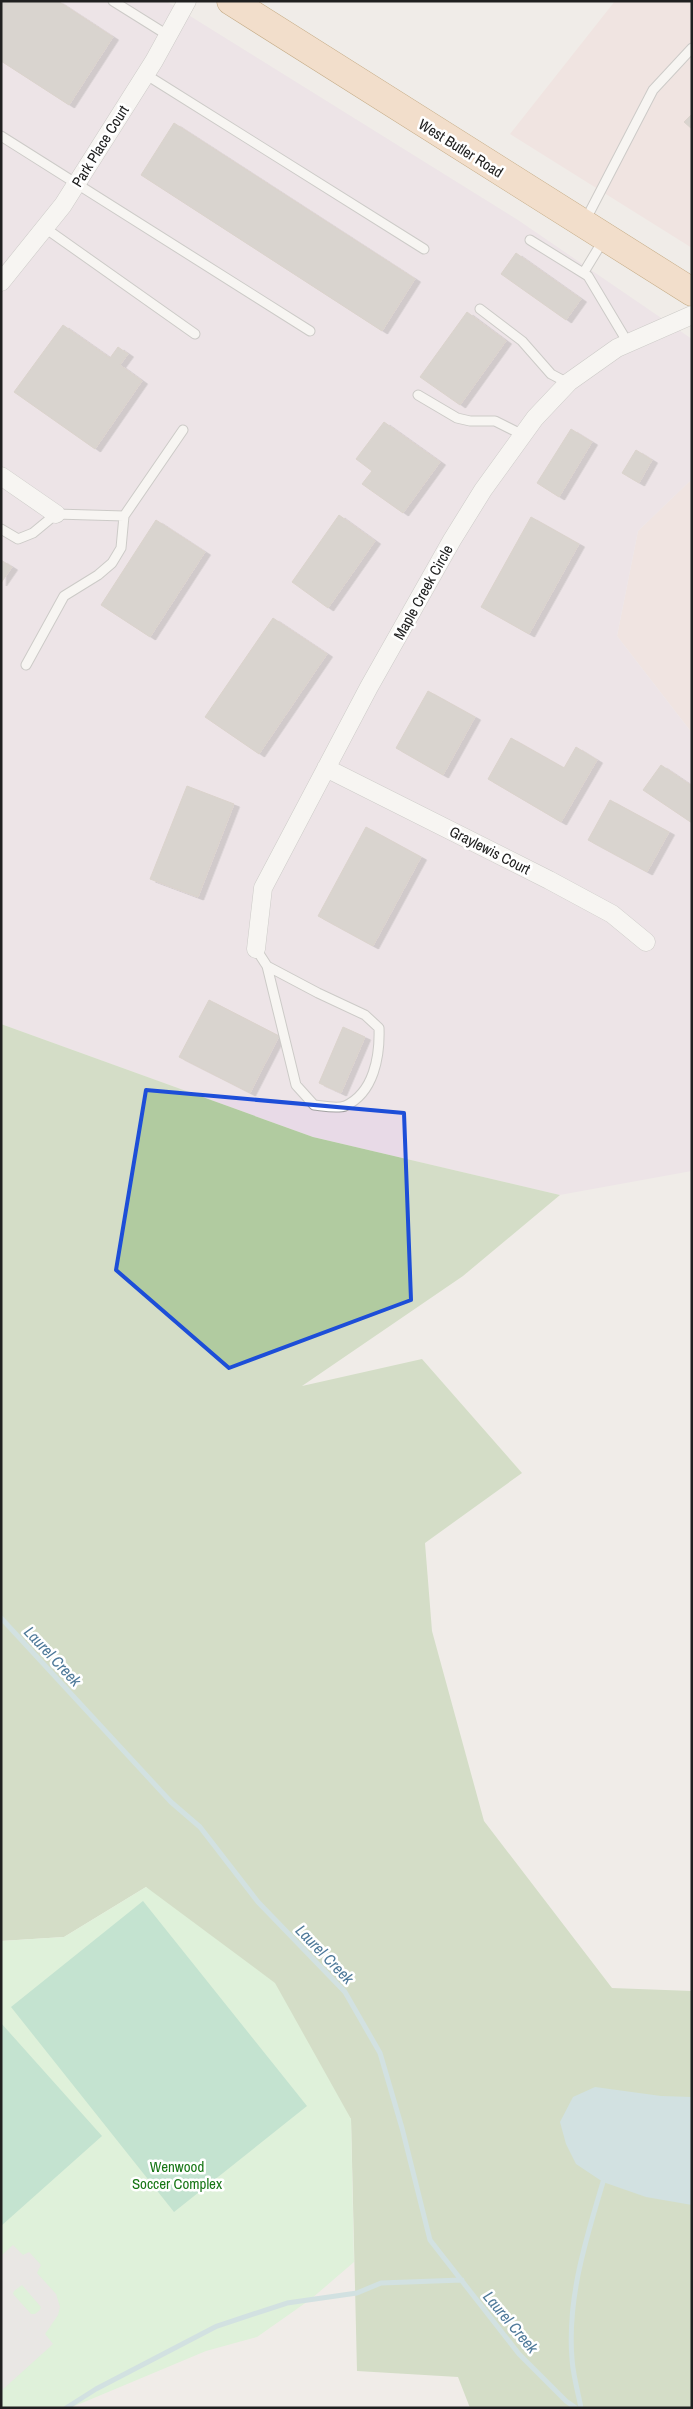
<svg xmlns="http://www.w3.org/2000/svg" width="693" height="2409" font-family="'Archivo Narrow',sans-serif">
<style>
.commercial{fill:#efd9da}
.industrial{fill:#e8dae7}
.forest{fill:#b1cba0}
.park{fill:#caf5ca}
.pitch{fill:#8ed7b4}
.parking{fill:#e0e0e0;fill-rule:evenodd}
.water{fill:#add3d9}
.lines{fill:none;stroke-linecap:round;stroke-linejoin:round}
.stream{stroke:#add3d9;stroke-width:5}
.building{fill:#bdb5b1;stroke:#c0b3ab;filter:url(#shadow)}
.lane-casing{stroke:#a1a1a1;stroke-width:11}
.street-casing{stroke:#a1a1a1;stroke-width:19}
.primary-casing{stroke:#8e590e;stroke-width:29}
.lane{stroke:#fff;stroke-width:9}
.street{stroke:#fff;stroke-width:18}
.primary{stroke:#f4cda9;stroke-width:28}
.marked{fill:none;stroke:#1d4ed8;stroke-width:4;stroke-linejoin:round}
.labels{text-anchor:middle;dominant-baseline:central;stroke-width:5;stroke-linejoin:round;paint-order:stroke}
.street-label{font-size:15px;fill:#202020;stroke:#fff}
.park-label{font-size:15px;fill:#177616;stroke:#fff}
.water-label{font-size:16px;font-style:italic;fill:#4e7999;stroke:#fff}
</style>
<defs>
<filter id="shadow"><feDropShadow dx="5.5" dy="3" stdDeviation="0" flood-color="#0004"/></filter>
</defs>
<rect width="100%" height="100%" fill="#f0ece8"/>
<path class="commercial" d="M615 1H692V248L510 134Z
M692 479V733L617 636 638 531Z"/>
<path class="industrial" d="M1 1H166L518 220 692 339V479L638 531 617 636 692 733V1171L560 1195 313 1137 1 1024Z"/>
<path class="forest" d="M1 1024 313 1137 560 1195 463 1276 302 1386 422 1359 522 1473 425 1543 432 1631 484 1821 612 1988 692 1991V2408H470L458 2377 357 2371 351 2119 146 1887 64 1937 1 1941Z"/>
<path class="park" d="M146 1887 275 1983 351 2119 354 2262 311 2299 257 2337 206 2351 70 2408H1V1941L64 1937Z"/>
<path class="pitch" d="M143 1901 307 2106 174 2212 11 2007Z
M1 2023 102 2136 1 2226Z"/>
<path class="parking" d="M13 2245 23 2255 29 2252 41 2265 37 2273 56 2294 60 2307 58 2315 45 2334 53 2344 1 2391V2256ZM22 2285 41 2307 40 2310 35 2314H31L13 2294 14 2291Z"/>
<path class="water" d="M595 2087 661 2096 692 2097V2205L646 2197 603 2182 576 2164 566 2144 560 2122 573 2097Z"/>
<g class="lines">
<path class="stream" d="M1 1618 171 1802 200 1827 258 1902 345 1992 380 2053 402 2128 430 2240 519 2354 566 2401 576 2408
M66 2408 96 2389 217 2326 287 2303 357 2293 381 2283 462 2280
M581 2408C578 2392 573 2375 572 2359 567 2298 586 2239 603 2182"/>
</g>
<path class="building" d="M1 1H58L113 37 69 105 1 61Z
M692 114V129L684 122Z
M174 123 415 279 382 331 141 175Z
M516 253 581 299 566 320 501 274Z
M467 312 506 341 460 405 420 377Z
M63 325 110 358 118 347 128 354 120 365 142 381 95 449 14 392Z
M384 422 440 462 403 513 362 484 372 471 356 459Z
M571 429 592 442 559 497 537 483Z
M636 450 652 460 639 483 622 473Z
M339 515 375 541 328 608 292 582Z
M531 517 579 544 529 634 481 607Z
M156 520 205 552 150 637 101 605Z
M1 560 12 567 1 583Z
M273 618 327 654 259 754 205 717Z
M428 691 475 717 443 775 396 748Z
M511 738 564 768 576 747 597 760 561 822 488 779Z
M661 765 692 786V823L643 790Z
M187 786 234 804 198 897 150 879Z
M610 800 669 832 647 872 588 840Z
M366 827 421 857 373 946 318 916Z
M209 1000 279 1036 250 1093 179 1057Z
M343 1027 365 1037 341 1093 319 1083Z"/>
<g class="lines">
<defs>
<path id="lane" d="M113 1 169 36
M145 74 424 249
M1 136 310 331
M585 221 653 90 692 48
M45 228 195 334
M530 240 588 276 628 343
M584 272 604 239
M480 309 522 341 551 374 568 383
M418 395 457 418 470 421H495L523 435
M124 516 183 430
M1 529 18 539 33 533 56 514 124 516 121 548 112 563 98 575 64 596 26 665
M256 949 267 966 296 1085 314 1105C323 1106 337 1109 345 1106 374 1093 380 1056 379 1028L365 1015 318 993 267 966"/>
<path id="street" d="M1 282 63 205 154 61 187 1
M1 476 56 514
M326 768 549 880 612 914 646 942
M256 949 263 888 369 687 452 540 483 490 535 418 569 382 617 348 692 315"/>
<path id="primary" d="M231 1 692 292"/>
</defs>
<use href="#lane" class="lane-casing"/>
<use href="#street" class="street-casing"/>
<use href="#primary" class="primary-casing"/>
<use href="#lane" class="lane"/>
<use href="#street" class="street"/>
<use href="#primary" class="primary"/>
</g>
<path d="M0 0H693V2409H0ZM146 1090 404 1113 411 1300 229 1368 116 1270Z" fill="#f0ece8" fill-opacity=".55" fill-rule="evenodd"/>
<path class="marked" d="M146 1090 404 1113 411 1300 229 1368 116 1270Z"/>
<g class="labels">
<g class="street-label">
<text transform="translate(100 146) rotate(-58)">Park Place Court</text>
<text transform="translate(461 148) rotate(32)">West Butler Road</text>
<text transform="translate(423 592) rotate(-61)">Maple Creek Circle</text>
<text transform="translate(490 850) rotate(27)">Graylewis Court</text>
</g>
<g class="park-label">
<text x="177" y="2166">Wenwood<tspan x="177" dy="17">Soccer Complex</tspan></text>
</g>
<g class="water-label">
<text transform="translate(53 1656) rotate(47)">Laurel Creek</text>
<text transform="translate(325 1954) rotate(46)">Laurel Creek</text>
<text transform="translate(511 2322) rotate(50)">Laurel Creek</text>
</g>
</g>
<rect width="693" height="2409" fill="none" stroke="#202020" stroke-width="5"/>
</svg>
